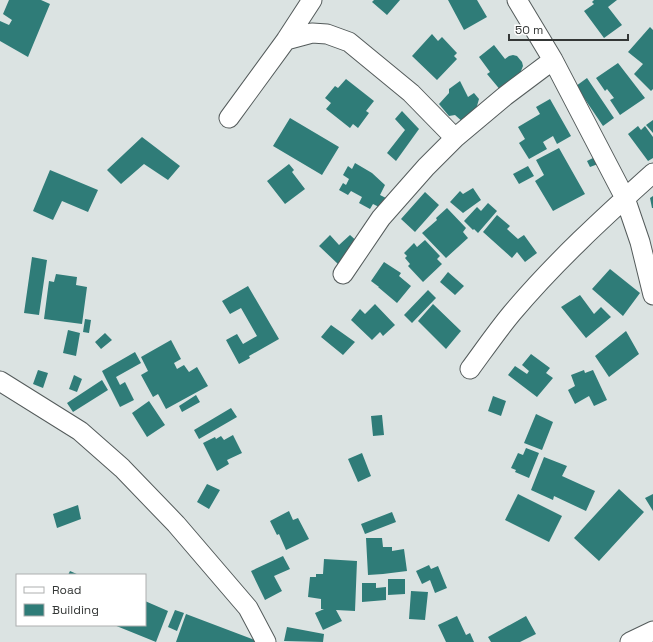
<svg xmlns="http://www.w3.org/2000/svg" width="653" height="642" font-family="'Space Grotesk',sans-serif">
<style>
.building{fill:#2f7c78}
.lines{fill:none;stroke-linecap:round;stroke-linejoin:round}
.minor-casing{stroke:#545b5b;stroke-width:21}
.minor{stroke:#fff;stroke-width:19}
</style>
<rect width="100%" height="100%" fill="#dbe3e2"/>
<path class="building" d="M9 0H41L50 4 28 57 0 41V21L9 25 12 20 3 14Z
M374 0H400L387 15 372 2Z
M448 0H477L487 17 464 30Z
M594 0H617L608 7 622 25 604 38 584 11 594 4 592 2Z
M650 27 653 30V89L651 91 634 74 643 64 628 52Z
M432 34 438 41 442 37 457 53 454 56 457 59 437 80 412 56Z
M494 45 505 59 509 56 513 55 517 56 522 62 523 66 521 71 523 75 502 92 487 74 490 72 479 57Z
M618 63 645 98 620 115 610 100 614 98 607 89 605 91 596 78Z
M587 78 614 118 603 126 576 86Z
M346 79 374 101 366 111 369 113 358 128 353 124 350 128 326 109 331 103 325 98 335 86 338 88Z
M460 81 468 97 474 93 479 99 475 113 464 123 455 115 449 116 439 104 449 93V89Z
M550 99 571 136 557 144 553 136 543 142 547 149 529 159 519 143 525 139 518 127 540 114 536 107Z
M402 111 419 129 396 161 387 153 405 130 395 119Z
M290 118 339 147 322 175 273 146Z
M653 120V133L646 125Z
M638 126 641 130 645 126 653 137V158L648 161 628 134Z
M142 137 180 166 168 180 144 164 121 184 107 170Z
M559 148 585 194 553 211 535 181 544 175 536 160Z
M595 157 598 164 590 167 587 161Z
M355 163 372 173 385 185 380 195 386 198 381 208 373 204 370 209 359 203 362 197 351 191 348 195 339 190 343 183 346 185 349 179 343 175 348 166 352 169Z
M289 164 294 170 292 172 305 189 285 204 267 181Z
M528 166 534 176 519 184 513 174Z
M50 170 98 190 88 212 62 201 53 220 33 211Z
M473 188 481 200 463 213 450 202 460 191 463 194Z
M425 192 439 205 415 232 401 219Z
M653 196V208H652L650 198Z
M488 203 497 211 478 233 474 229 473 230 464 221 477 207 481 211Z
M447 208 466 228 463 232 468 238 446 258 422 233 437 220 436 218Z
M497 215 510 226 507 229 518 239 524 235 537 253 525 262 517 252 512 258 483 232Z
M330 235 339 245 350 235 360 244 339 265 319 246Z
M425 240 440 256 437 259 442 264 423 282 408 266 410 264 405 258 407 256 404 253 414 243 417 247Z
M32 257 47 260 39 315 24 313Z
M384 262 401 273 399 276 411 286 397 303 378 287H379L371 281Z
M610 269 640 293 623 316 592 289Z
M448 272 464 286 455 295 440 282Z
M56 274 77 277 76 285 87 287 82 324 44 319 49 281 54 282Z
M248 286 279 339 249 356 250 358 239 364 226 340 237 334 243 344 257 336 241 308 230 314 222 301Z
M428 290 436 298 412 323 404 315Z
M580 295 594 314 601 307 611 317 586 338 561 307Z
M375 304 395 325 383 336 380 332 372 340 351 320 360 309 365 314Z
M433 304 461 331 446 349 418 321Z
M85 319 91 320 89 333 83 332Z
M331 325 355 342 343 355 321 337Z
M68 330 80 333 76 356 63 353Z
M626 331 639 354 609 377 595 356Z
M105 333 112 340 101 349 95 342Z
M171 340 181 359 174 363 177 369 184 365 189 372 197 367 208 386 166 409 158 394 153 397 141 375 148 371 141 357Z
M135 352 141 363 116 377 120 385 125 382 134 400 120 407 102 371Z
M531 354 550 368 546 373 553 378 537 397 508 375 515 366 527 374 529 371 522 365Z
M38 370 48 373 43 388 33 384Z
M584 370 585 373 593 370 607 400 594 406 589 396 575 404 568 390 575 386 571 375Z
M74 375 82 379 77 392 69 389Z
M102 380 108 390 73 412 67 403Z
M196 395 200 402 182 412 179 406Z
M493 396 506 401 501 416 488 411Z
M149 401 165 425 147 437 132 413Z
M231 408 237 417 199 439 194 430Z
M536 414 553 422 542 450 524 443Z
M382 415 384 435 373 436 371 416Z
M233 435 242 453 227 460 229 464 217 471 203 443 215 437 216 439 221 436 224 440Z
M526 448 539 453 529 478 515 472 516 470 511 468 518 453 523 455Z
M362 453 371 476 358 482 348 459Z
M544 457 567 466 562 476 595 491 586 511 554 496 553 500 531 490Z
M207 484 220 490 209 509 197 502Z
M619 489 644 512 599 561 574 538Z
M518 494 562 516 549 542 505 520Z
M653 494V511L645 498Z
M78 505 81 519 57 528 53 514Z
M289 511 293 520 298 518 309 539 286 550 279 534 277 535 270 521Z
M392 512 396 522 365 534 361 524Z
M366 538H382L383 547H392V551L404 549 407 571 383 574 368 575Z
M283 556 290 569 274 576 282 591 265 600 251 571Z
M324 559 357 561 355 611 336 610 342 621 323 630 315 613 324 609H321V599L308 597 310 577H316V574H323Z
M429 565 431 569 438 566 447 588 435 593 430 580 422 584 416 571Z
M70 571 79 575H68Z
M388 579H405V594L388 595Z
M362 583H376V588L386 587V600L362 602Z
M411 591 428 592 425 620 409 619Z
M145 601 168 611 156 642 114 625H145Z
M175 610 184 613 177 631 168 627Z
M186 614 260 642H176Z
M457 616 466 635 470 633 474 642H446L438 625Z
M526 616 536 634 520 642H491L488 637Z
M287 627 324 634 323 642 284 641Z"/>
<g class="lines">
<defs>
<path id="minor" d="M517 0 553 60 625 198 640 242 653 295
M286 40 312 33 327 34 349 42 411 93 455 138
M229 118 286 40 312 0
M343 274 381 218 426 167 455 138 505 96 553 60
M470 369C484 350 497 331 512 313 555 262 604 217 653 173
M0 381 80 431 122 468 176 524 248 608 266 642
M630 642 653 631"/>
</defs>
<use href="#minor" class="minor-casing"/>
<use href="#minor" class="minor"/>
</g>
<rect x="16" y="574" width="130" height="52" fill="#ffffff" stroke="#aeafaf"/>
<rect x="24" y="587" width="20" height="6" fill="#ffffff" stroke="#aeafaf"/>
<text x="52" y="594" font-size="12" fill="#343736">Road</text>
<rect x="24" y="604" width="20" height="12" fill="#2f7c78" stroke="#aeafaf"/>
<text x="52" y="614" font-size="12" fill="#343736">Building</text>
<path d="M509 34v6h119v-6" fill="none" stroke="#343736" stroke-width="2"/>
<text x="515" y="34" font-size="12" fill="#343736" stroke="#ffffff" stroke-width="3" paint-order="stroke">50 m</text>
</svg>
